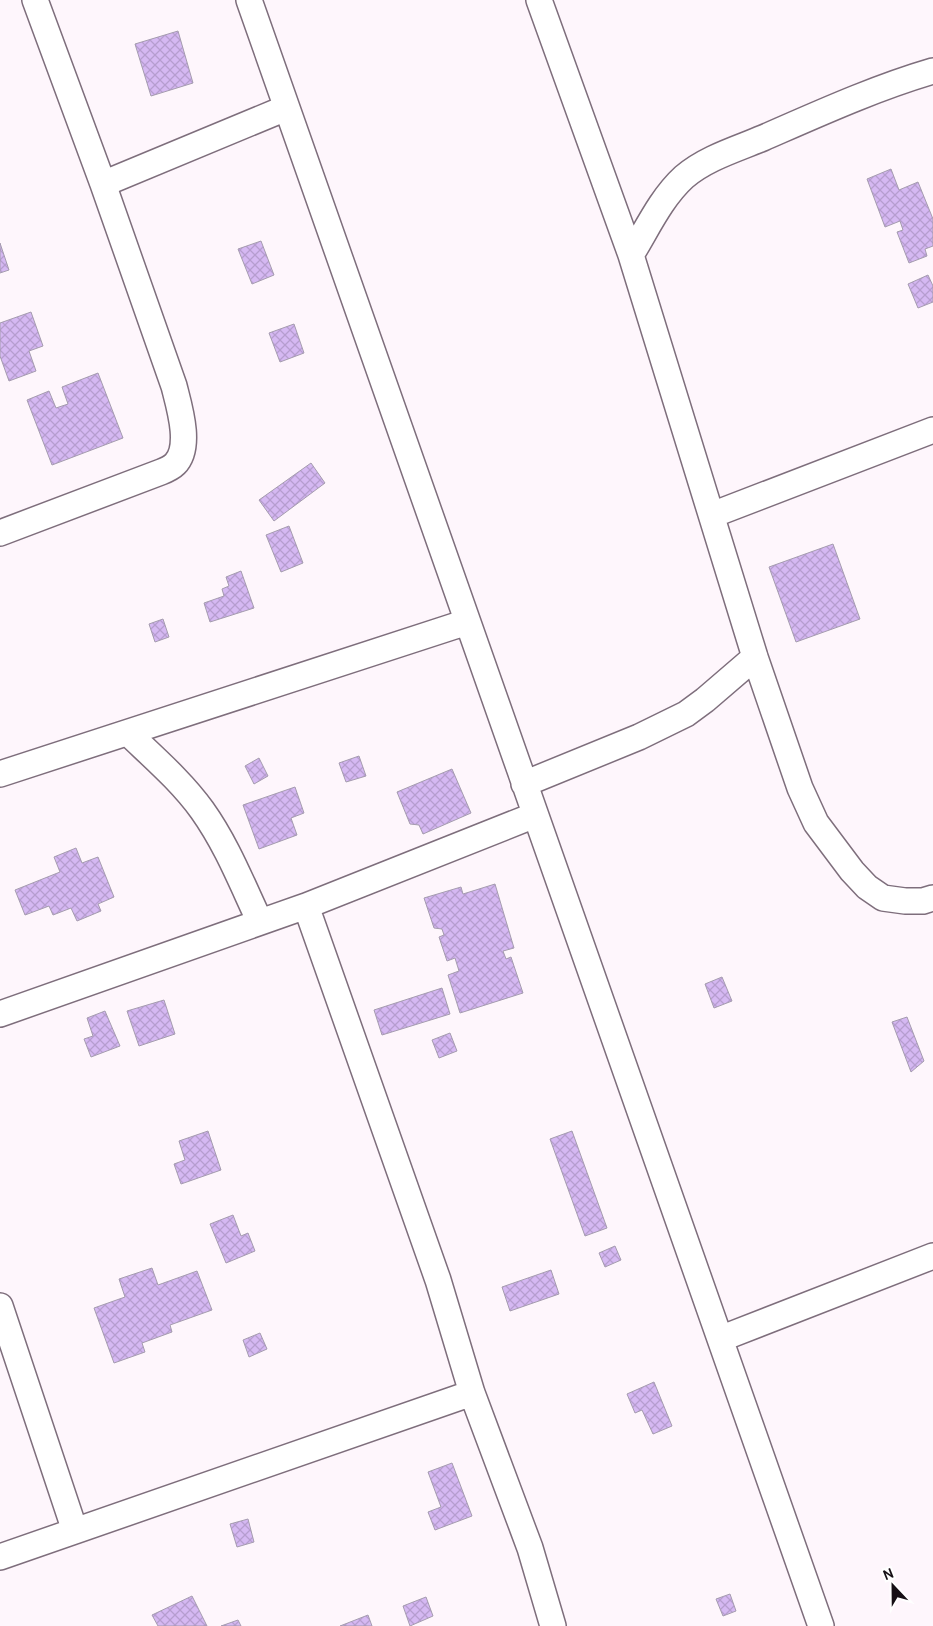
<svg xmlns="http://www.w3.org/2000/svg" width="933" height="1626" font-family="Cabin,sans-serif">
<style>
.building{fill:url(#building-cross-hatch);stroke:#a59caf}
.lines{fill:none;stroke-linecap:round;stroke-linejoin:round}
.minor-casing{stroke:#7e6e7c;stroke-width:28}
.minor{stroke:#fff;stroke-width:25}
</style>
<defs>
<pattern id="building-cross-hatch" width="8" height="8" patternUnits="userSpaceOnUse" patternTransform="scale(1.25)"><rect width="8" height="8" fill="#d5b8f2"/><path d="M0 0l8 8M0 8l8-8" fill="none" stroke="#b69dcf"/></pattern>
</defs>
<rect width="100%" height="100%" fill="#fef6fc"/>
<path class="building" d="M178 31 193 83 151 96 135 44Z
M891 169 899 190 918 182 933 219V246L925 249 927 256 909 263 897 232 903 230 900 221 885 227 867 179Z
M261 241 274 275 252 284 238 249Z
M0 243 9 270 0 273Z
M928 275 933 286V302L918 308 908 284Z
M31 312 43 346 29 351 36 371 9 381 0 356V323Z
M294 324 304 353 280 362 269 333Z
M98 373 123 438 52 465 27 400 49 391 56 408 68 404 62 387Z
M311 463 325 483 274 521 259 500Z
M289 526 303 563 281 572 266 535Z
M833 544 860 619 796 642 769 567Z
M241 571 254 608 210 622 204 603 224 596 222 589 229 586 226 577Z
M163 619 169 637 155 642 149 624Z
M359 756 366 776 346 782 339 763Z
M259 758 268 776 254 784 245 766Z
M452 769 471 813 423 834 419 825 410 824 397 792Z
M295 787 304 813 291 818 297 835 259 849 243 805Z
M76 848 82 863 98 857 114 897 98 904 101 911 77 921 71 908 53 915 49 906 25 915 15 890 60 872 54 857Z
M495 884 514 948 503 951 506 959 511 957 523 993 460 1013 448 975 459 971 455 958 447 961 439 937 444 935 442 929 434 928 424 898 461 887 463 894Z
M722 977 732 1001 714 1008 705 984Z
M442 988 450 1014 382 1035 374 1010Z
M164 1000 175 1034 139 1046 127 1011Z
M105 1011 120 1046 91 1057 84 1039 93 1036 87 1018Z
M907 1017 924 1061 911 1072 892 1022Z
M450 1033 457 1051 439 1058 432 1040Z
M208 1131 221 1170 181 1184 174 1164 185 1160 179 1141Z
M572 1131 607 1228 585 1236 550 1139Z
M233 1215 241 1236 248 1233 255 1251 226 1263 210 1224Z
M615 1246 621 1260 605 1267 599 1253Z
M152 1268 158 1285 197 1271 212 1310 170 1325 172 1332 142 1343 145 1352 114 1363 94 1308 125 1297 119 1279Z
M551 1270 559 1294 510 1311 502 1287Z
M260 1333 267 1349 249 1357 243 1340Z
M654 1382 672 1426 653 1434 642 1410 635 1413 627 1394Z
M452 1463 472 1516 435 1530 428 1512 441 1507 428 1472Z
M248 1519 254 1542 237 1547 230 1524Z
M730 1594 736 1611 723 1616 716 1599Z
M192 1596 207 1626H158L152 1615Z
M426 1597 433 1616 410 1626 403 1606Z
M368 1615 372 1626H340Z
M238 1620 241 1626H221Z"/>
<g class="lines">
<defs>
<path id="minor" d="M249 0 821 1626
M539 0 631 255 755 657 800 788 816 823 852 871 867 887 883 898 905 901H923L933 898
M103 184 286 108
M631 255C647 229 661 198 684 177 706 158 737 149 763 138 818 114 875 88 933 71
M712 515 933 430
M0 533 161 472C166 470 172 467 175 464 192 447 179 406 174 386L103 184 35 0
M128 733C154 758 181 781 202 810 227 845 242 884 260 922
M0 774 467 622
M524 784 639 737 686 714 705 700 755 657
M306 906 438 1280 472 1393 530 1548 553 1626
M0 1014 306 906 535 815
M0 1306 75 1531
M720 1339 933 1256
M0 1557 472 1393"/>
</defs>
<use href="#minor" class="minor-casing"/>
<use href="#minor" class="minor"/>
</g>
<g transform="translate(893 1586) rotate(338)" stroke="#ffffff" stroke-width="4" paint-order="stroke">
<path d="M0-4L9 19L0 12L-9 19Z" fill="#160f15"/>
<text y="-8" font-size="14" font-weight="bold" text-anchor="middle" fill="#160f15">N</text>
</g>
</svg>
